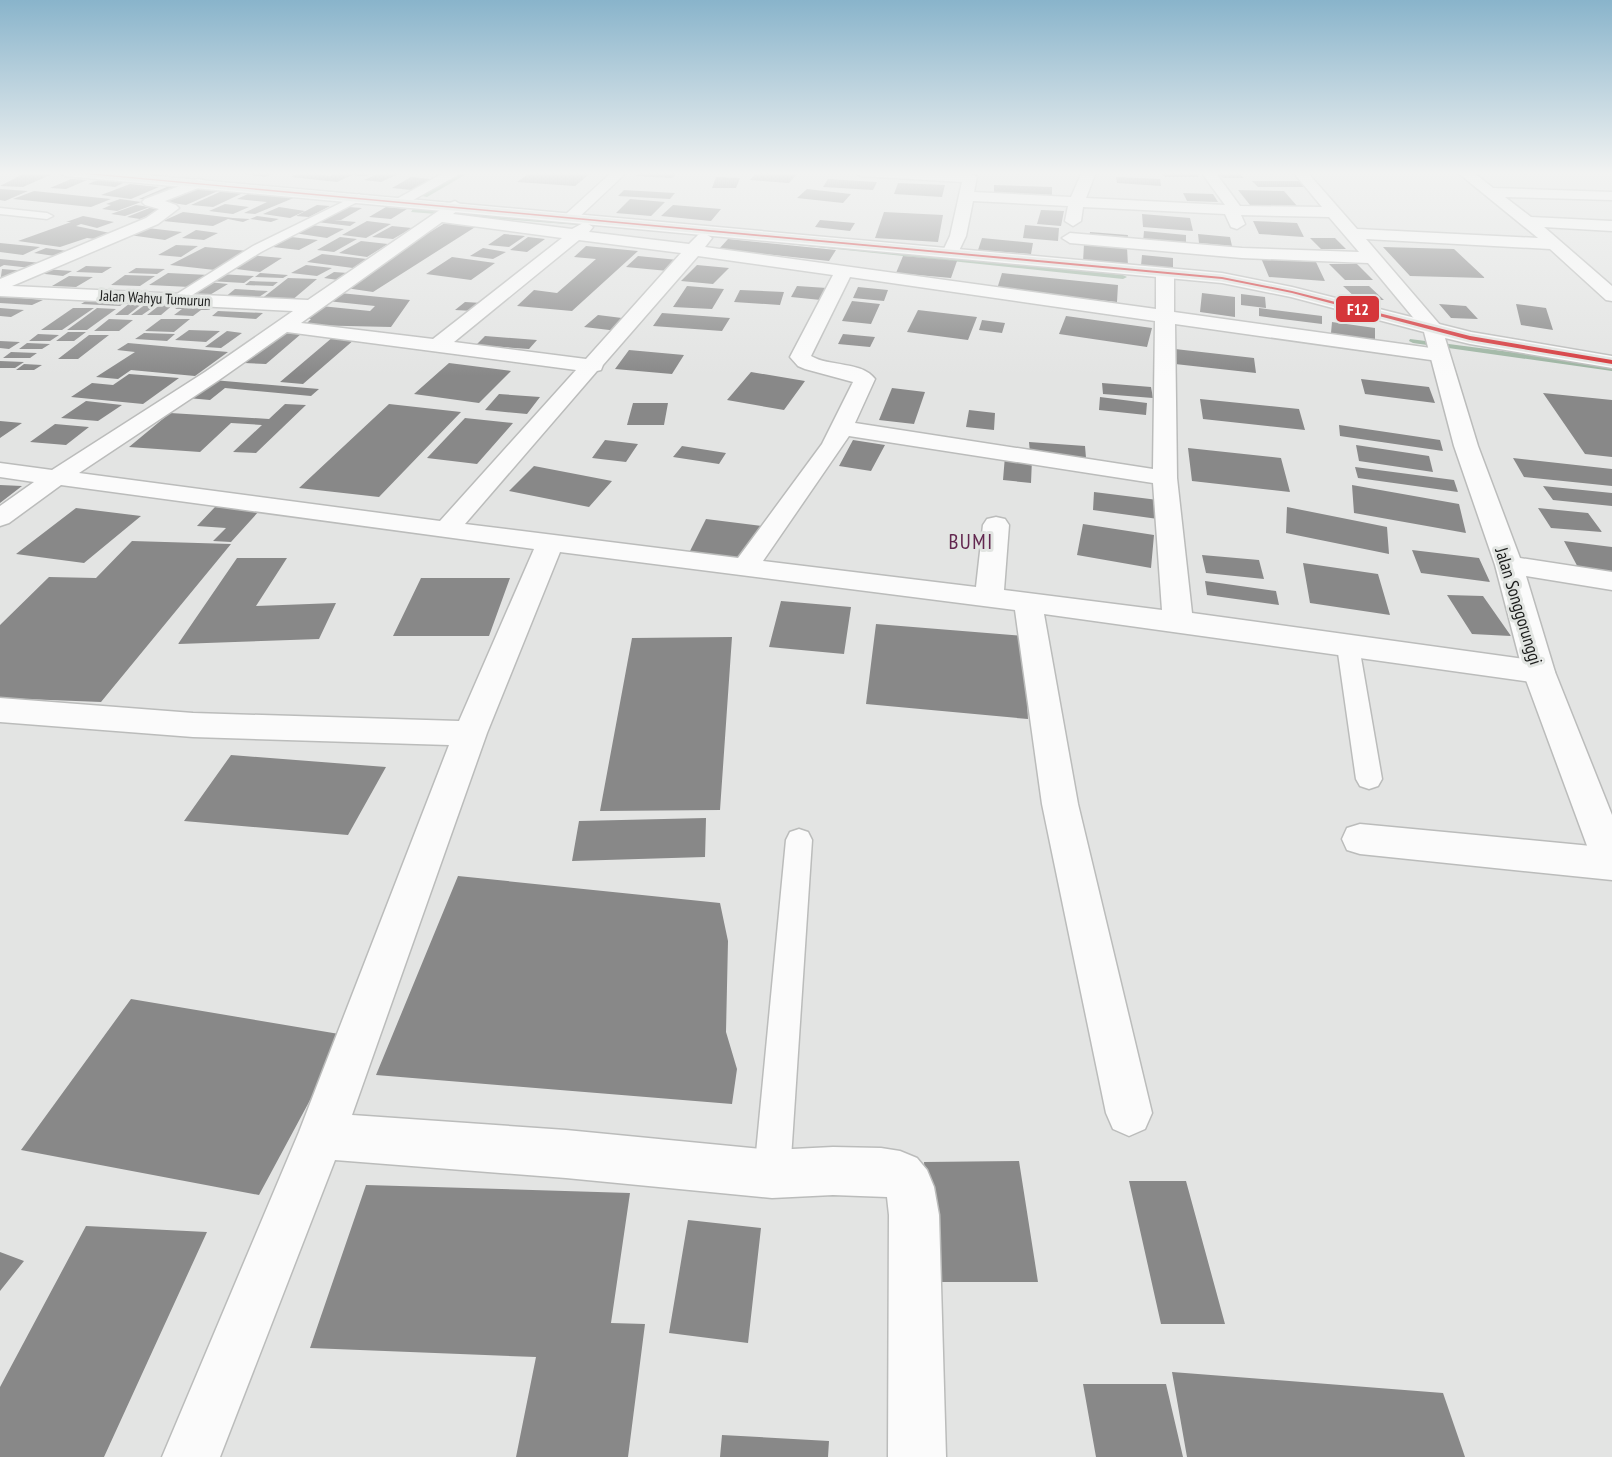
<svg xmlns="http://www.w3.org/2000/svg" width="1612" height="1457" font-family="'PT Sans Narrow',sans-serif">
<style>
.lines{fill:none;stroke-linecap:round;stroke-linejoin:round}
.stream{fill:#9bb3a0;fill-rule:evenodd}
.building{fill:#888}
.lane-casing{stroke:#bbbcbb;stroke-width:3}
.street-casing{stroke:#bbbcbb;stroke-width:3}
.secondary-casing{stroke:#bbbcbb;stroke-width:3}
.lane{fill:#fbfbfb;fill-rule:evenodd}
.street{fill:#fbfbfb;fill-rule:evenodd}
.secondary{fill:#fbfbfb;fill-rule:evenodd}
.bus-1-casing{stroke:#e2e5e2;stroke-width:5}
.bus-1{fill:#d5363a;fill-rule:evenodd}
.labels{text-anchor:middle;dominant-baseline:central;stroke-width:6;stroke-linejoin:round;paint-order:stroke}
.far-street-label{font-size:15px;fill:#1c1d1c;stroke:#e2e5e2}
.street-label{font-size:18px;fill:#1c1d1c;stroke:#e2e5e2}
.quarter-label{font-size:21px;letter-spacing:1.5px;fill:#62274f;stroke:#e2e5e2}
.line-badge{stroke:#e2e5e2;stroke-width:2}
.badge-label{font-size:16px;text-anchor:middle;font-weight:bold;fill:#fff}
</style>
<rect width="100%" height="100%" fill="#e3e4e3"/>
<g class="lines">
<path class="stream" d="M463 172H470L427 197 422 196Z
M413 209 592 222 595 224 592 226 411 212Z
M695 231 1123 275 1127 277 1123 279 693 234Z
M1410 339 1612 365V371L1413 343 1409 341Z"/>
</g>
<path class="building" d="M232 172H276L265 177Z
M302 172H323L318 175 331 176 340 172H376L367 176 352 175 337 182 291 177Z
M382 172H403L381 182 364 180Z
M531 172H592L575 186 517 182Z
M640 172H678L672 178 636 176Z
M757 172H759L796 175 789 183 750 180Z
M1161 172H1194L1199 177H1165Z
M1217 172H1237L1244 178H1223Z
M25 173 50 175 23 187 0 186Z
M411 177 431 179 412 190 392 188Z
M716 177 740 178 736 188H712Z
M1116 177 1160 179 1161 186 1117 183Z
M71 179 87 180 66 189 50 188Z
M828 179 877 182 873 190 823 187Z
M98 180 125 182 115 187 88 184Z
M1252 181H1302L1308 187H1258Z
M898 183 945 185 942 197 894 194Z
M130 184 159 187 131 199 101 195Z
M994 185 1052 187V195L994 193Z
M169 186 182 188 152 200 139 199Z
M192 188 218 191 186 205 159 201Z
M0 189 28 191 5 201 0 200Z
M807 189 851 194 843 203 797 198Z
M224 190 245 192 213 207 191 205Z
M624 190 675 193 670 199 618 196Z
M1238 190 1284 191 1298 207 1250 205Z
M34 191 111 199 91 207 13 199Z
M250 193 296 197 255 214 244 213 267 202 237 199Z
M1183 193 1213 194 1218 202 1187 201Z
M120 199 141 202 117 211 102 209 111 205 106 204Z
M630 199 665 202 651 216 616 213Z
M225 204 249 207 233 214 209 211Z
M136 205 150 207 125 216 111 214Z
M317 205 330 206 309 217 296 216Z
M673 205 721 209 711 221 661 216Z
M152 207 164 209 140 219 127 217Z
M279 207 305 211 290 218 263 214Z
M349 207 362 208 341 220H334L356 222 350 226 317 222Z
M386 207 407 209 391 219 369 217Z
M1041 210 1064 211 1061 226 1037 224Z
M183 212 233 218 250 219 243 222 228 219 213 226 163 221Z
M884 212 943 215 938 242 875 238Z
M1142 214 1190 218 1193 231 1143 227Z
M83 216 114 222 97 228 81 224 76 226 110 233 95 239 87 238 60 247 18 241 71 222H66Z
M257 216 279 219 271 222 250 219Z
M450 220 480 224 373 292 339 287Z
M820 220 855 223 850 231 815 227Z
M367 221 391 224 366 238 342 235Z
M1253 221 1297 223 1304 237 1259 234Z
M311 225 344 229 327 238 294 233Z
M1025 225 1059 228 1058 241 1023 238Z
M392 226 412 228 393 239 372 237Z
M139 227 182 232 165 240 122 234Z
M196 230 218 233 204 240 182 238Z
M1144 231 1186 235V246L1143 242Z
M1090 232 1128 235 1127 242 1089 239Z
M504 234 525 236 509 247 488 245Z
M1198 234 1230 237 1232 246 1199 243Z
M291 237 318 240 299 250 273 247Z
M340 237 357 239 334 252 317 250Z
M528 237 545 239 527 252 510 250Z
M982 238 1033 243 1031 254 978 250Z
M1310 238H1335L1346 249H1321Z
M728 239 836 250 829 261 719 249Z
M361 241 388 244 367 257 339 253Z
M0 243 40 247 23 255 0 252Z
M1084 244 1127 247 1128 266 1083 262Z
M176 245 198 246 181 257 158 255Z
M586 246 638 251 572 311 517 306 534 290 557 293 596 259 574 257Z
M205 247 248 251 215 270 170 265Z
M1383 247 1454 249 1485 278 1410 276Z
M46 248 67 251 55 256 34 253Z
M483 248 506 252 493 259 470 256Z
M322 254 367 259 353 268 307 262Z
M250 255 282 258 260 272 228 268Z
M1142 255 1173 258V269L1141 266Z
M638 256 678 260 668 271 626 267Z
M903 256 957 261 951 278 896 273Z
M452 257 495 263 471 280 426 274Z
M1261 258 1316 262 1325 281 1269 277Z
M0 259 41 263 31 268 4 265 0 267Z
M1329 264H1357L1373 280H1345Z
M306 265 332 268 317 276 291 273Z
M697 265 729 268 713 284 681 281Z
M86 266 112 267 102 273 76 272Z
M136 268 165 269 157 274 128 273Z
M2 269 26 271 0 283Z
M44 269 72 271 63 276 36 273Z
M334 272 348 273 338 280 324 278Z
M168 273 209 275 190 287 149 285Z
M260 273 288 275 283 278 255 277Z
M1002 273 1118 285 1117 302 997 289Z
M219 274 254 276 244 283 209 281Z
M125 275 155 276 140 286 111 285Z
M69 276 93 277 76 287 52 286Z
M288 278 317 279 291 301 260 300Z
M250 281 278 282 273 286 245 285Z
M208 282 228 284 208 296 188 294Z
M687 286 724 289 712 309 673 307Z
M797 286 827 288 821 300 791 297Z
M1343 286H1369L1384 300 1357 299Z
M858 287 888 290 884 301 853 298Z
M235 289 268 291 256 299 224 298Z
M740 290 784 292 780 305 734 302Z
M340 293 410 300 391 327 305 325 311 319 300 318 321 306 370 311 375 306 327 301Z
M1202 293 1235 297V317L1200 312Z
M1241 294 1265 297 1266 308 1241 305Z
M0 296 43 300 32 305 0 303Z
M89 299 127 301 120 306 81 304Z
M852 301 880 304 871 324 842 321Z
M465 302 482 303 473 311 455 310Z
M130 303H143L128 315H115Z
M146 304H158L142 315H131Z
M161 304H174L161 315H147Z
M182 304 216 305 209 310H201L193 316 174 315 182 309H175Z
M1439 304 1466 306 1478 319 1451 318Z
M1516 304 1546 308 1553 330 1521 325Z
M0 308 24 310 11 317 0 316Z
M73 308H94L62 330H41Z
M97 308 116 309 87 330H67Z
M1259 308 1322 316V324L1259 316Z
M918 310 977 317 968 340 907 332Z
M218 311 263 313 256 319 212 316Z
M662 313 730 318 722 331 653 326Z
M598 315 630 319 618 331 584 327Z
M1066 316 1152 328 1147 347 1059 334Z
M109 319 133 320 119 331H94Z
M161 319H190L174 332 145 331Z
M982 320 1005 323 1002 333 979 330Z
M1332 322 1375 328V340L1331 333Z
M189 330 220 331 206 342 175 340Z
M227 331 242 333 221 348 205 347Z
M68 332H86L74 341H56Z
M144 333 175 334 167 341 135 339Z
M279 333 301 334 266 364 244 363Z
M38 334 59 335 50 341H29Z
M843 334 875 337 870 347 838 344Z
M89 335H109L78 359H58Z
M485 336 537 340 529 349 476 345Z
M333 337 355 339 303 384 280 382Z
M0 341 20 342 9 349 0 348Z
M27 343 50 344 42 349H19Z
M128 343 228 352 195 376 131 370 118 379 96 377 135 352 117 350Z
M1175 349 1254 358 1256 373 1175 364Z
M629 350 684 355 672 374 615 369Z
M11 352 37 353 30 358H3Z
M0 361 24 362 15 368H0Z
M449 363 511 371 479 403 414 394Z
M24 364 42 365 34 370H16Z
M751 372 805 381 784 410 727 400Z
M129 374 179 378 143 404 71 397 92 383 113 385Z
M1361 379 1429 387 1435 403 1365 394Z
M213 380 319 389 311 396 225 388 210 400 188 398Z
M1102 383 1151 387 1153 398 1103 394Z
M892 388 925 392 914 424 879 420Z
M1543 393 1612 400V457L1585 454Z
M499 394 540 397 527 414 485 410Z
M1100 397 1147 403 1146 415 1099 410Z
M1200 399 1299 409 1305 430 1203 419Z
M86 401 122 405 98 421 61 418Z
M633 403H668L664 425H627Z
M285 404 306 405 256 453 233 452 262 425 231 423 200 452 129 447 170 413 269 419Z
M389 404 461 412 379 497 299 488Z
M969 410 995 413 994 430 966 427Z
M465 418 513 423 477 464 427 458Z
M0 421 22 423 0 438Z
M55 424 89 427 66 445 30 442Z
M1339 425 1440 440 1443 451 1340 436Z
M605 440 638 444 626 462 592 458Z
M853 440 885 445 871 471 839 466Z
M1029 442 1085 446 1086 458 1030 453Z
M1356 445 1429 456 1433 472 1359 461Z
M682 446 726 453 719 464 673 457Z
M1188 448 1281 458 1290 492 1192 481Z
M1005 456 1032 459 1031 483 1003 480Z
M1513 458 1612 469V486L1524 477Z
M534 466 612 481 589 507 509 491Z
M1355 467 1454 480 1458 492 1358 478Z
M0 485 22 486 0 503Z
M1352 485 1459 504 1466 533 1354 513Z
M1543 486 1612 493V506L1553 500Z
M1094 492 1158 500V519L1093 510Z
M215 507 260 510 231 542 213 541 226 528 197 526Z
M1287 507 1387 527 1389 554 1286 533Z
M76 508 141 516 84 563 16 554Z
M1538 508 1588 513 1602 532 1551 528Z
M706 519 762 526 746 563 688 555Z
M1083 524 1154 535 1151 568 1077 555Z
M132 541 231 544 101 702 0 698V625L49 577 96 578Z
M1564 541 1612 547V578L1582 575Z
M1412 550 1479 558 1490 582 1421 573Z
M1202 555 1259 560 1264 579 1206 573Z
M237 558H287L256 606 336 603 319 639 178 644Z
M1303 563 1378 574 1390 615 1310 603Z
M421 578H510L489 636H393Z
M1205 581 1276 591 1279 605 1207 595Z
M1447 595 1483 596 1511 636 1472 634Z
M781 601 851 607 844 654 769 647Z
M876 624 1023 636 1028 719 866 704Z
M732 637 720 810 600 811 632 638Z
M231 755 386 767 348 835 184 821Z
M706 818 705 857 572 861 579 821Z
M458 876 720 903 728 941 726 1032 737 1069 732 1104 376 1075Z
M131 999 345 1035 259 1195 21 1150Z
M1019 1161 1038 1282H934L924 1162Z
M1129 1181H1186L1225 1324H1161Z
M366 1185 630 1193 611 1323 645 1324 628 1457H516L536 1357 310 1348Z
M688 1220 761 1228 748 1343 669 1333Z
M86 1226 207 1232 104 1457H0V1387Z
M0 1252 24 1261 0 1291Z
M1172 1372 1443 1393 1465 1457H1187Z
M1083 1384H1166L1183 1457H1096Z
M722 1435 829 1441 828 1457H720Z"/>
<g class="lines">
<defs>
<path id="lane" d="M359 194 364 197 363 199 261 252 181 302 176 303 169 299 253 246Z
M0 208 47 213 53 216 47 219 0 214Z
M1348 639 1356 641 1359 646 1382 779 1378 786 1369 789 1360 786 1356 779 1337 646 1340 641Z
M799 829 808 832 812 840 790 1174 784 1186 772 1192 760 1186 754 1174 786 840 790 832Z"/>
<path id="street" d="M445 172H463L406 204 401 206 393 201Z
M612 172H627L576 220H566L563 217 566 214Z
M854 172 970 173 977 177 974 192 1071 197 1082 172H1096L1086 198 1225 205 1201 172H1215L1240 206 1322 207 1293 172H1307L1357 229 1538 238 1457 172H1473L1493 188 1612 192V200L1505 197 1531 217 1612 221V231L1544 227 1612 286V301L1606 300 1550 249 1366 239 1440 325 1443 329 1440 333H1426L1368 263 1242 258 1070 243 1062 238 1070 233 1242 248 1359 252 1329 217 1241 215 1245 224 1237 229 1231 227 1225 214 1083 207 1081 221 1073 226 1065 221 1068 206 973 201 966 236 956 257 950 258 942 253 950 236 962 182 861 176Z
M198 179 203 180 205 183 203 186 165 201 176 205 179 208 158 224 12 286 308 300 450 203 455 201 463 206 453 214 572 229 585 222 593 227 589 232 689 244 698 235 704 233 712 238 705 247 1156 309V273L1159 269H1171L1174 273V312L1438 349 1445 351 1448 355 1445 359 1438 361 1175 324 1177 478 1192 613 1539 661 1550 664 1555 672 1550 680 1539 683 1044 614 1078 804 1152 1113 1145 1129 1129 1136 1113 1129 1106 1113 1042 804 1015 610 560 552 487 733 352 1115 566 1130 772 1150 833 1147 881 1148 900 1151 917 1158 927 1170 934 1187 939 1215 946 1457H888L889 1215 887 1197 833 1195 772 1198 566 1178 335 1160 220 1457H162L299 1132 449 745 193 737 0 722V698L193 713 459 721 534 549 61 485 9 523 0 526V506L34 482 0 477V463L52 470 205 372 293 311 0 296V279L146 218 159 209 145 205 142 202 145 199ZM442 222 562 238 433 339 301 323ZM579 240 681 253 586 359 454 342ZM698 256 833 275 790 357 798 366 805 369 853 382 822 444 738 558 465 524 597 371 601 370 603 365ZM850 277 1155 321 1153 469 855 423 875 379C862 361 829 367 811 356ZM287 332 576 370 440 521 79 473 219 380ZM849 436 1153 483 1162 610 1004 590 1009 525 1005 519 996 517 987 519 983 525 976 587 763 561Z
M1360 824 1612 848V880L1360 854 1347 850 1342 839 1347 828Z"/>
<path id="secondary" d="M58 172H111L1222 273 1292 287 1471 332 1612 356V368L1470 344 1445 338 1478 446 1520 558 1612 572V590L1526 576 1555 672 1612 815V878L1599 873 1593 862 1523 672 1495 565 1454 446 1424 332 1291 297 1222 283 65 176Z"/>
</defs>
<use href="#lane" class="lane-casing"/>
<use href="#street" class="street-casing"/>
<use href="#secondary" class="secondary-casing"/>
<use href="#lane" class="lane"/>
<use href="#street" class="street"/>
<use href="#secondary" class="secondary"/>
<defs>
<path id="bus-1" d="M63 172H77L1222 277 1292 291 1470 336 1612 360V364L1470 340 1292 293 1222 279Z"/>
</defs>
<use href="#bus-1" class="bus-1-casing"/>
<use href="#bus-1" class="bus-1"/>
</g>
<linearGradient id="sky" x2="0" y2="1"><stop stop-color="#89b4cb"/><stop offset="0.46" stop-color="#f2f3f2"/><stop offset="1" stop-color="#f2f3f2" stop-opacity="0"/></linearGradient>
<rect width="1612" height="376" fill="url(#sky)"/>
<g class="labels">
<g class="far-street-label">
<text transform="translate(155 298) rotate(3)">Jalan Wahyu Tumurun</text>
</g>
<g class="street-label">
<text transform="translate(1519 606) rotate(73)">Jalan Songgorunggi</text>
</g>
<g class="quarter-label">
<text x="971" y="541">BUMI</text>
</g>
</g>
<rect class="line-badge" x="1335" y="295" width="45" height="28" rx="6" fill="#d5363a"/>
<g class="badge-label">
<text x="1358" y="315">F12</text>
</g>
</svg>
